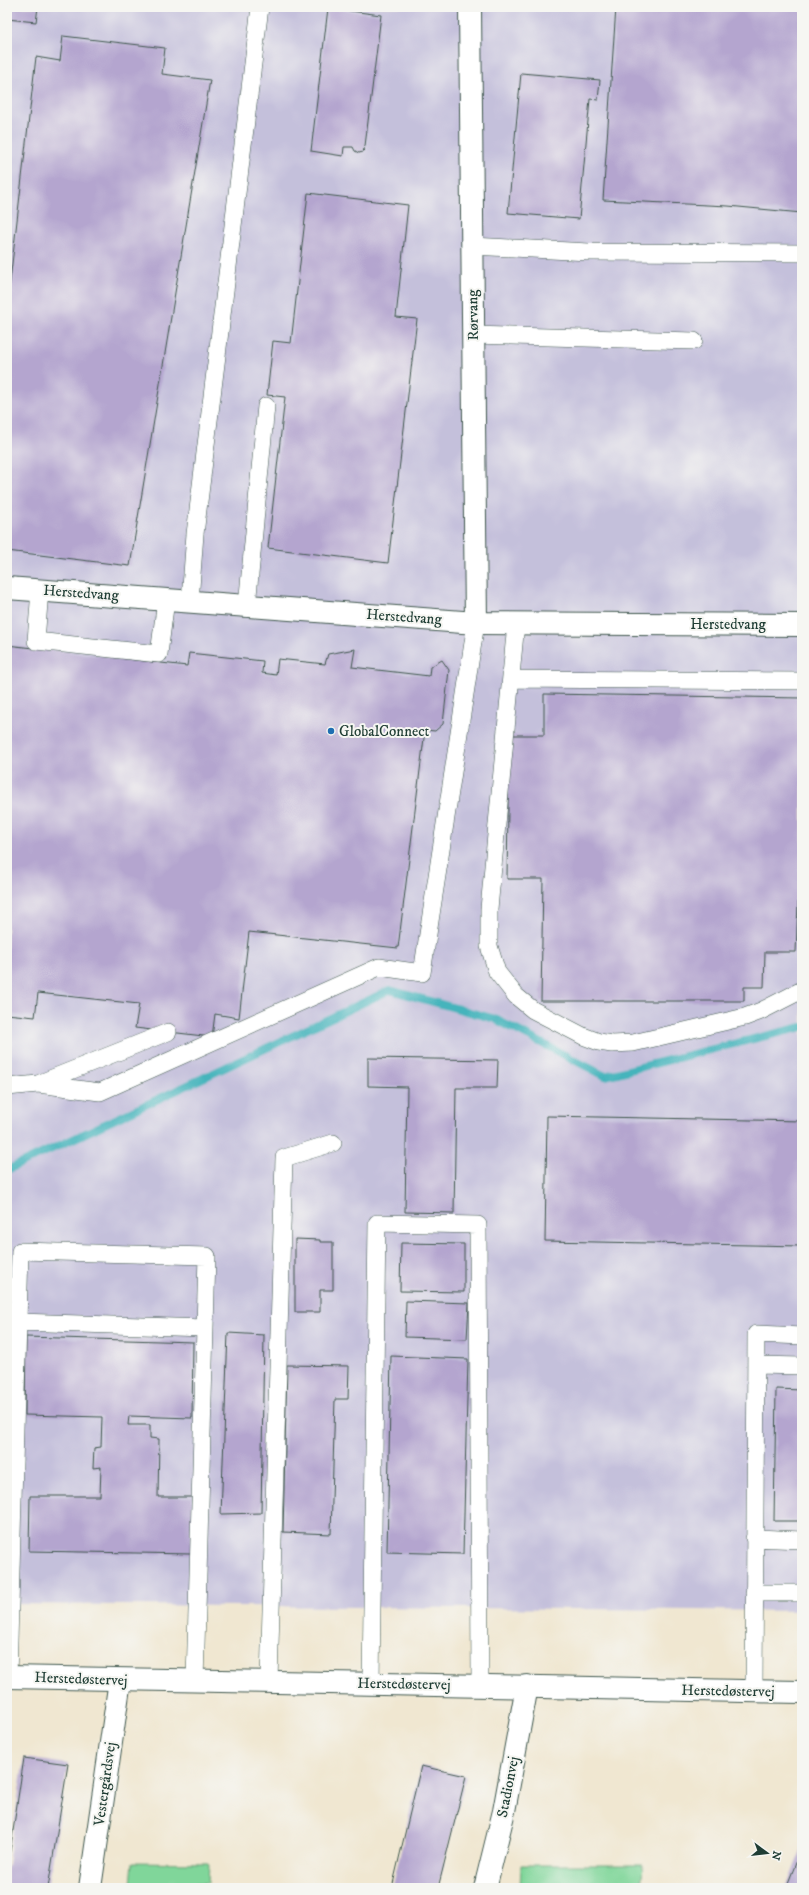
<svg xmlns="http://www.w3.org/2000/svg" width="809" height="1895" font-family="'IM FELL DW Pica',serif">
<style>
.industrial{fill:#c4c0db}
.green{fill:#80d69a;stroke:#508a67}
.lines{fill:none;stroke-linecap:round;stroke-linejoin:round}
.stream{stroke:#44b4bc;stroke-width:8}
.building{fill:#b4a5cf}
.service-casing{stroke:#3e564c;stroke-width:18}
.minor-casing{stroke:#3e564c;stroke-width:24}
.tertiary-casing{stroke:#3e564c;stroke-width:24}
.service{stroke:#fff;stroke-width:17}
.minor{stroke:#fff;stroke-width:22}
.tertiary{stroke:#fff;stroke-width:22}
.poi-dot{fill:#1f6fb2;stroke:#f6f6f2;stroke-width:1.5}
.labels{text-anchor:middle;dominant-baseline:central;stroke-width:4;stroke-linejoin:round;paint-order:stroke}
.street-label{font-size:15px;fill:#1f3d34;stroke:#f6f6f2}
.poi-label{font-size:15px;fill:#1f3d34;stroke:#f6f6f2;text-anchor:start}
</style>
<rect width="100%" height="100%" fill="#f6f6f2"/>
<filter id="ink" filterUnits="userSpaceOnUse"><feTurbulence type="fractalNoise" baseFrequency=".025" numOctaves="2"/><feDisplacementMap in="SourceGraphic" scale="8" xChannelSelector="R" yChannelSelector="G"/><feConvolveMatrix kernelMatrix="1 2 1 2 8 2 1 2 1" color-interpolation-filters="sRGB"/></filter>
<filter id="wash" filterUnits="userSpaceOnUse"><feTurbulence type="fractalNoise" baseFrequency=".012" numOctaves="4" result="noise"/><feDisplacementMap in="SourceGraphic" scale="16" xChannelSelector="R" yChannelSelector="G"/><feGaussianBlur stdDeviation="0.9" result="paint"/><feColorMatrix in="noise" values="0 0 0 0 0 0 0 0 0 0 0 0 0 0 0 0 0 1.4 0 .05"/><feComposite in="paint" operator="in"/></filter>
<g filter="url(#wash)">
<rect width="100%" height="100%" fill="#f0e7d1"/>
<path class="industrial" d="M7 7H802V1611L7 1604Z"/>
<path class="green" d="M133 1862 209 1863 208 1883 131 1884Z
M521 1865H643L641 1888H520Z"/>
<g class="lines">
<path class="stream" d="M7 1170 390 990 495 1019 605 1076 802 1027"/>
</g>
<g id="blocks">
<path class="building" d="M7 7H38L36 22 7 19Z
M616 7H802V213L728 206 603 200Z
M328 8 381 15 365 146 363 152 359 153 355 151 353 147H344L343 156 311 151Z
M63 36 165 48 162 74 210 80 130 566 7 551V307L36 57 60 61Z
M521 73 600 80 598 100 590 99 579 219 508 213Z
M308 193 408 205 396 317 417 319 388 563 268 548 285 397 267 395 273 341 291 343Z
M7 645 187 666 189 653 263 661 262 673 276 675 278 659 325 664 328 654 355 649 352 667 429 676 430 667 442 660 449 670 443 724 435 731 425 730 398 948 249 932 239 1018 215 1014 212 1037 135 1028 139 1004 38 993 35 1017 7 1014Z
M544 694 802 698V902H798L796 952H765L764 987H744V1001H541L543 879H507L509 735H544Z
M368 1058 498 1060 497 1088H456L454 1213 405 1212 407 1087 368 1086Z
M547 1116 802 1121V1246L545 1241Z
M295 1239 320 1240V1242H333V1290H320V1312H295Z
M401 1243 464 1244V1292L400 1291Z
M406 1301 469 1303 467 1339 405 1337Z
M228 1333 264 1335 261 1513 221 1514Z
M26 1337 193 1342 192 1418 129 1416 128 1425H150V1438L159 1439 158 1497H192L191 1554 29 1551 30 1496H100L101 1467 93 1468 94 1448 101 1447 102 1417 25 1415Z
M391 1356 468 1359 463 1554 387 1552Z
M287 1365 349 1366 348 1399H335L331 1534 283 1532Z
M776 1389 802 1390V1521H774Z
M24 1758 68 1764 48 1888H7V1871Z
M421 1766 466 1776 438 1888H392Z
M802 1848V1888H786Z"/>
</g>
</g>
<g filter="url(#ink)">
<use href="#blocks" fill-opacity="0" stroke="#3e564c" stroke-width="1"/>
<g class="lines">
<defs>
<path id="service" d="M472 246 589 252 802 253
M473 335 694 341
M40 590 36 641 159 654 166 600
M190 601 195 534 260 7
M247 606 266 406
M516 623 489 909V946L497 972 516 996 533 1010 583 1036 599 1042 612 1044 633 1043 745 1017 761 1011 802 990
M511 679 802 681
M40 1083 168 1032
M7 1087 38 1084 100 1092 379 967 422 973 476 623
M18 1322 20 1251 207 1256 205 1328
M756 1365 802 1366
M754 1538 802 1540
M754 1593H802
M8 1677 18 1322 205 1328 195 1681
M269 1681 284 1158 333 1143
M371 1684 377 1223 478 1225 480 1685
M754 1692 756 1334 802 1336"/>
<path id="minor" d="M470 7 476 623
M7 588 476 623 802 625
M90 1888 120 1680
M485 1888 504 1811 527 1686"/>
<path id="tertiary" d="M7 1677 802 1692"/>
</defs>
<use href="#service" class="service-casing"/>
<use href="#minor" class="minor-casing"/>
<use href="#tertiary" class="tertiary-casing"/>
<use href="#service" class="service"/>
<use href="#minor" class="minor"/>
<use href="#tertiary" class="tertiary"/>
</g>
</g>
<circle class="poi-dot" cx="331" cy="731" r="4"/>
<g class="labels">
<g class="street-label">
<text transform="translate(473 315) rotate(-91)">Rørvang</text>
<text transform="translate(81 593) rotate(4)">Herstedvang</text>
<text transform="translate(404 617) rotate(4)">Herstedvang</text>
<text x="728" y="624">Herstedvang</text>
<text transform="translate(81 1679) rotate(2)">Herstedøstervej</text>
<text transform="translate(404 1684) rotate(1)">Herstedøstervej</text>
<text transform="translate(728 1691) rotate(1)">Herstedøstervej</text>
<text transform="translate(105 1784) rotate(-82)">Vestergårdsvej</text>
<text transform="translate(508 1787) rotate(-79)">Stadionvej</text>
</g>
<g class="poi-label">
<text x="339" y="731">GlobalConnect</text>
</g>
</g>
<rect width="809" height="1895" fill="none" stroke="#f6f6f2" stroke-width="24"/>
<g transform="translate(767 1853) rotate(105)" stroke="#f6f6f2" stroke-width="3" paint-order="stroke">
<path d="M0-3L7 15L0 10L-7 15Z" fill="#1f3d34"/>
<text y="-6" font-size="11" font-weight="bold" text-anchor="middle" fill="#1f3d34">N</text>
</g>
</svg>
